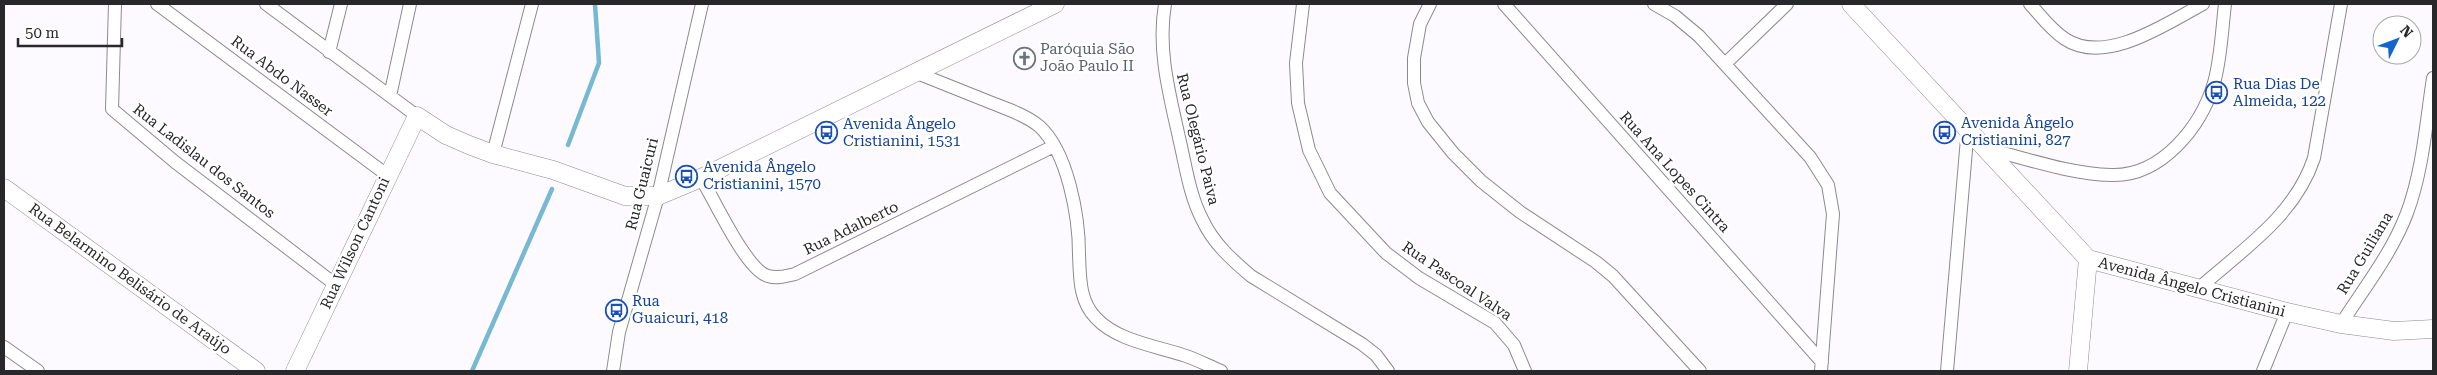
<svg xmlns="http://www.w3.org/2000/svg" width="2437" height="375" font-family="'Roboto Serif',serif">
<style>
.lines{fill:none;stroke-linecap:round;stroke-linejoin:round}
.stream{stroke:#77b8d2;stroke-width:4.5}
.street-casing{stroke:#8d8a8f;stroke-width:14}
.secondary-casing{stroke:#8d8a8f;stroke-width:19}
.street{stroke:#fff;stroke-width:12}
.secondary{stroke:#fff;stroke-width:18}
.labels{text-anchor:middle;dominant-baseline:central;stroke-width:5;stroke-linejoin:round;paint-order:stroke}
.worship-label{font-size:15px;fill:#5b616d;stroke:#fff;text-anchor:start}
.street-label{font-size:15px;fill:#282729;stroke:#fff}
.transit-label{font-size:15px;fill:#164399;stroke:#fff;text-anchor:start}
</style>
<rect width="100%" height="100%" fill="#fdfaff"/>
<g class="lines">
<path class="stream" d="M568 145 599 63 595 4
M472 371 552 189"/>
<defs>
<path id="street" d="M115 4 112 109 175 162 336 285
M157 4 387 175
M266 4 417 116
M1165 4C1157 51 1170 96 1180 142 1186 168 1190 196 1202 219 1213 243 1231 259 1251 276L1362 344 1376 355 1388 371
M1303 4 1296 63 1298 103 1309 150 1330 193 1386 253 1419 278 1495 323 1514 345 1525 371
M1430 4 1420 24 1414 58V83L1418 103 1428 122 1453 153 1481 181 1520 212 1596 262 1613 276 1700 371
M1504 4 1822 362
M1654 4 1675 16 1699 36 1810 157 1828 185 1833 214 1821 371
M2030 4C2041 16 2051 30 2065 39 2106 66 2167 23 2203 4
M329 52 341 4
M1725 64 1787 4
M917 73C942 83 967 93 992 103 1007 109 1026 115 1039 126 1068 152 1079 217 1079 254 1080 277 1079 301 1096 318 1117 341 1157 346 1186 356 1198 360 1209 366 1221 371
M390 96 410 4
M1988 149C2028 159 2070 174 2111 175 2161 177 2201 127 2214 83 2221 58 2222 29 2225 4
M493 154 532 4
M701 178C714 199 746 270 768 276 778 279 786 276 795 274L1054 146
M2198 289C2242 250 2295 216 2314 158L2341 4
M2341 324C2364 288 2392 253 2407 213 2423 170 2426 123 2433 78
M4 347 38 371
M613 371 619 332 658 196 702 4
M1947 371 1968 127
M2263 371 2287 312"/>
<path id="secondary" d="M1851 4 2088 259 2287 312 2341 324 2394 331 2433 329
M4 188 256 371
M295 371 417 116 446 135 469 145 493 154 553 170 625 196H658L701 178 1055 4
M2078 371 2088 259"/>
</defs>
<use href="#street" class="street-casing"/>
<use href="#secondary" class="secondary-casing"/>
<use href="#street" class="street"/>
<use href="#secondary" class="secondary"/>
</g>
<defs>
<symbol id="church-ring" viewBox="-11 -11 22 22"><circle r="9.5" fill="#fff" stroke="#6b7280" stroke-width="1.5"/><path d="M-1.2-6h2.4v3.5h3.3v2.4h-3.3V6h-2.4V-.1h-3.3v-2.4h3.3Z" fill="#6b7280"/></symbol>
<symbol id="bus-ring" viewBox="-11 -11 22 22"><circle r="9.5" fill="#fff" stroke="#1a4fb4" stroke-width="1.5"/><path d="M-5-6H5V4H4V6H2V4H-2V6H-4V4H-5ZM-3.5-4V0h7V-4ZM-3.5 1.2v1.5H-2V1.2ZM2 1.2v1.5H3.5V1.2Z" fill="#1a4fb4"/></symbol>
</defs>
<g fill-rule="evenodd">
<use href="#church-ring" x="1012" y="46" width="25" height="25"/>
<use href="#bus-ring" x="2204" y="80" width="25" height="25"/>
<use href="#bus-ring" x="1932" y="120" width="25" height="25"/>
<use href="#bus-ring" x="814" y="120" width="25" height="25"/>
<use href="#bus-ring" x="674" y="164" width="25" height="25"/>
<use href="#bus-ring" x="604" y="298" width="25" height="25"/>
</g>
<g class="labels">
<g class="worship-label">
<text x="1040" y="49">Paróquia São<tspan x="1040" dy="17">João Paulo II</tspan></text>
</g>
<g class="street-label">
<text transform="translate(282 76) rotate(37)">Rua Abdo Nasser</text>
<text transform="translate(1198 139) rotate(76)">Rua Olegário Paiva</text>
<text transform="translate(204 161) rotate(38)">Rua Ladislau dos Santos</text>
<text transform="translate(1675 172) rotate(48)">Rua Ana Lopes Cintra</text>
<text transform="translate(642 184) rotate(-76)">Rua Guaicuri</text>
<text transform="translate(851 228) rotate(-26)">Rua Adalberto</text>
<text transform="translate(355 243) rotate(-65)">Rua Wilson Cantoni</text>
<text transform="translate(2365 253) rotate(-59)">Rua Guiliana</text>
<text transform="translate(130 279) rotate(36)">Rua Belarmino Belisário de Araújo</text>
<text transform="translate(1457 281) rotate(34)">Rua Pascoal Valva</text>
<text transform="translate(2192 287) rotate(15)">Avenida Ângelo Cristianini</text>
</g>
<g class="transit-label">
<text x="2233" y="84">Rua Dias De<tspan x="2233" dy="17">Almeida, 122</tspan></text>
<text x="1961" y="123">Avenida Ângelo<tspan x="1961" dy="17">Cristianini, 827</tspan></text>
<text x="843" y="124">Avenida Ângelo<tspan x="843" dy="17">Cristianini, 1531</tspan></text>
<text x="703" y="167">Avenida Ângelo<tspan x="703" dy="17">Cristianini, 1570</tspan></text>
<text x="632" y="301">Rua<tspan x="632" dy="17">Guaicuri, 418</tspan></text>
</g>
</g>
<rect width="2437" height="375" fill="none" stroke="#282729" stroke-width="10"/>
<g transform="translate(2397 40) rotate(48)"><circle r="24" fill="#ffffff" stroke="#a9a9a9"/>
<path d="M0-4L9 19L0 12L-9 19Z" fill="#1364ce"/>
<text y="-8" font-size="14" font-weight="bold" text-anchor="middle" fill="#282729">N</text>
</g>
<path d="M18 38v8h104v-8" fill="none" stroke="#282729" stroke-width="2.5"/>
<text x="25" y="38" font-size="15" fill="#282729" stroke="#ffffff" stroke-width="4" paint-order="stroke">50 m</text>
</svg>
